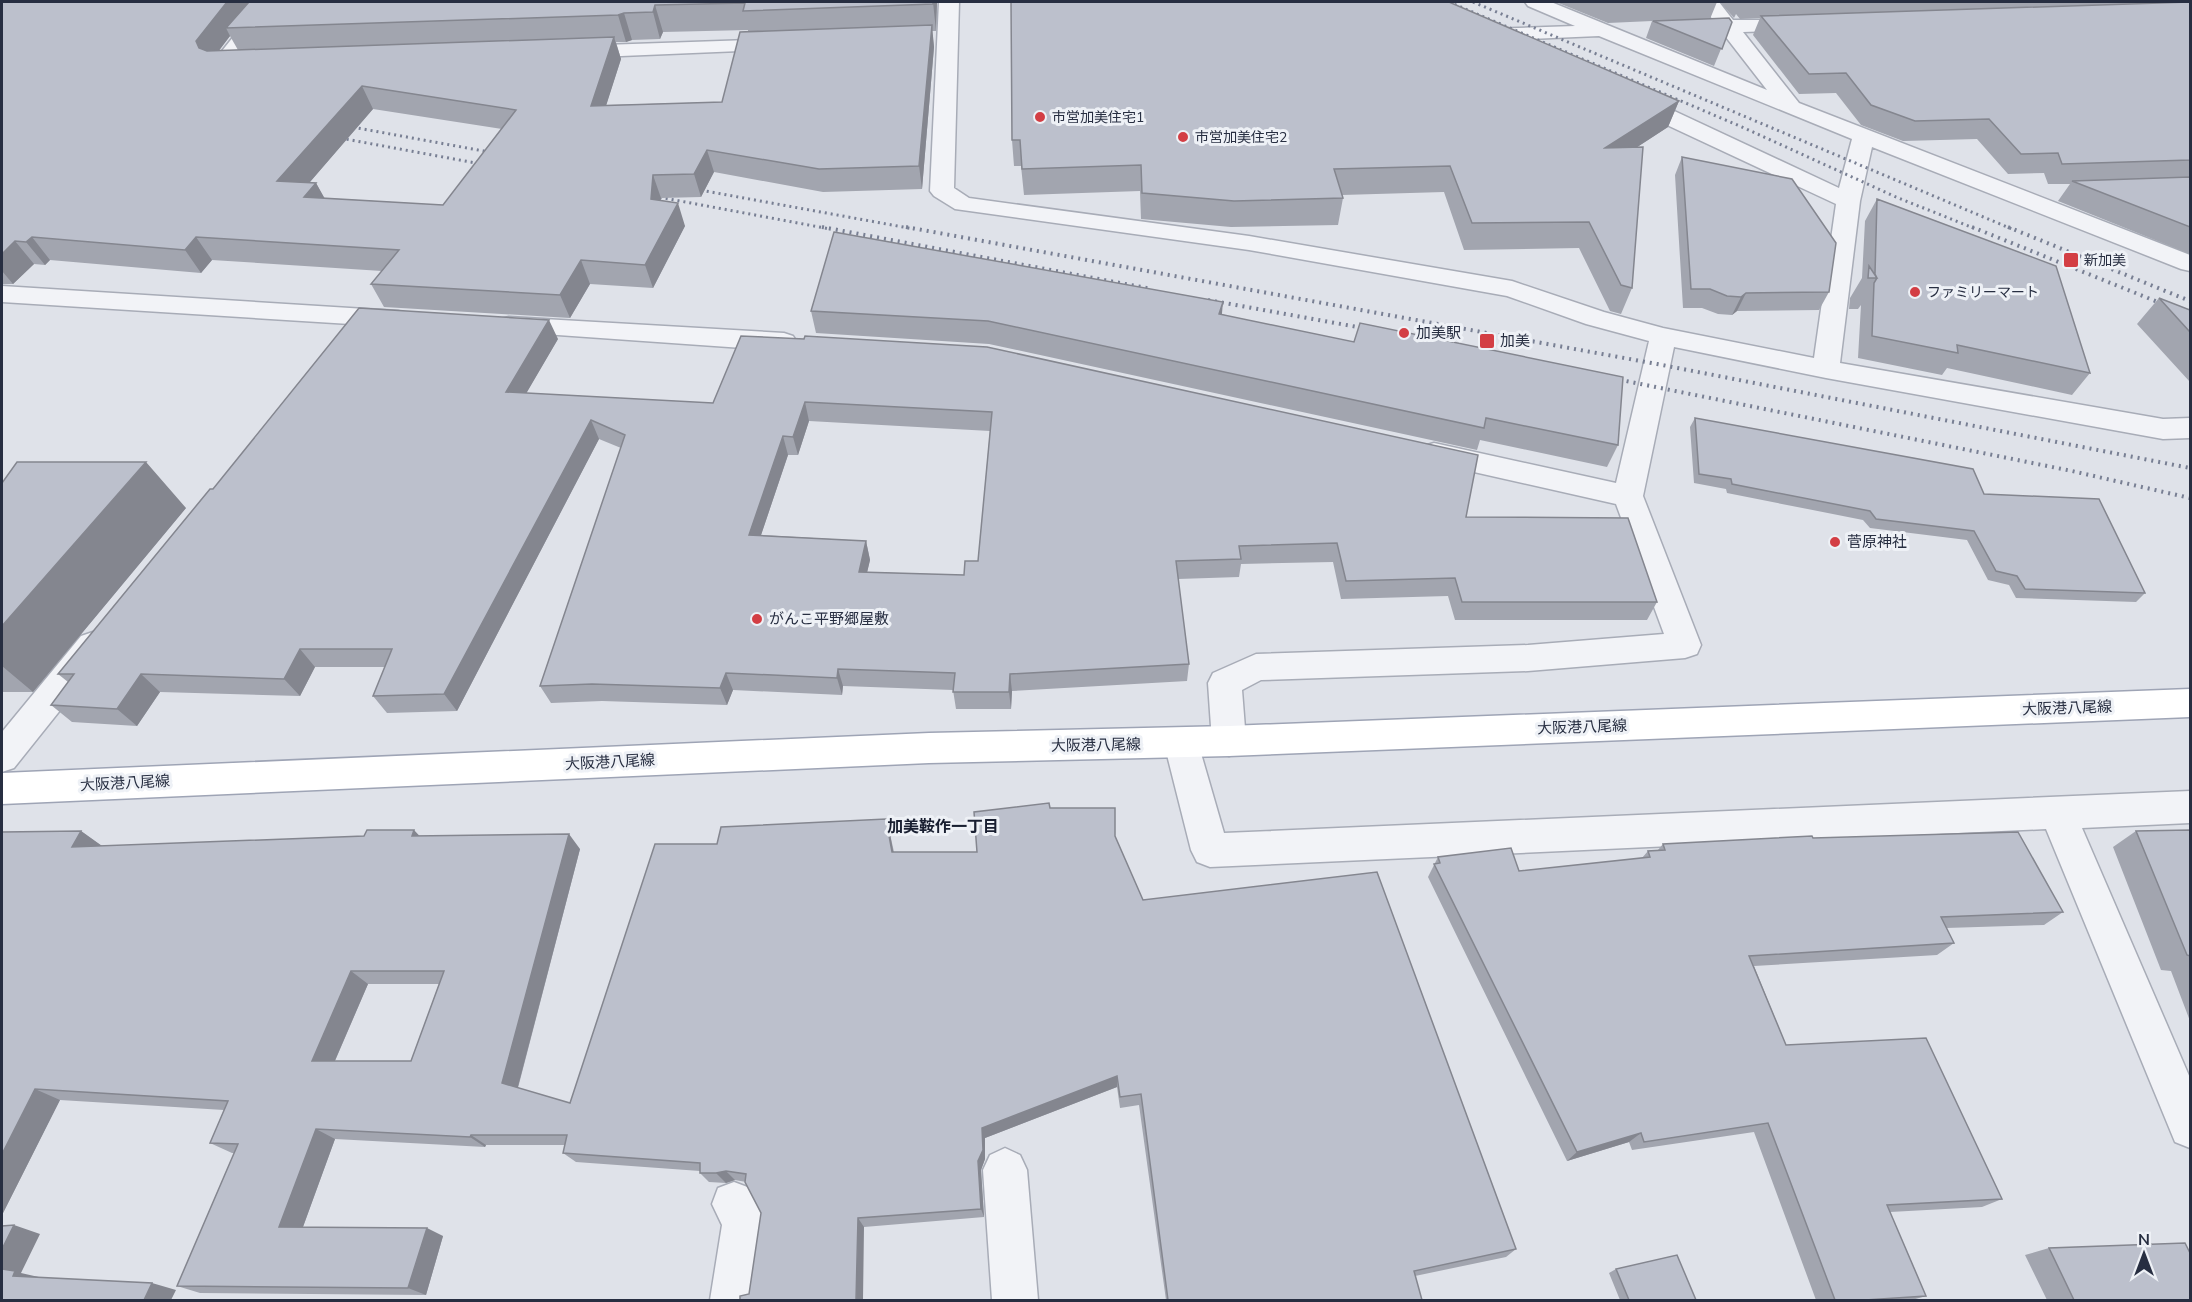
<svg xmlns="http://www.w3.org/2000/svg" width="2192" height="1302" font-family="'Nunito Sans','Noto Sans JP',sans-serif">
<style>
.lines{fill:none;stroke-linecap:round;stroke-linejoin:round}
.street-casing{stroke:#a8acb7;stroke-width:3}
.primary-casing{stroke:#9ea4b5;stroke-width:3}
.street{fill:#f2f3f7;fill-rule:evenodd}
.primary{fill:#fff;fill-rule:evenodd}
.rail-far1{stroke:#787f93;stroke-width:3;stroke-dasharray:2 4;stroke-linecap:butt}
.rail{stroke:#787f93;stroke-width:4;stroke-dasharray:2 5;stroke-linecap:butt}
.wall{fill:#a2a5af;fill-rule:evenodd}
.shaded-wall{fill:#84868f}
.building{fill:#bcc0cc;stroke:#84868f;stroke-width:1.5;fill-rule:evenodd}
.poi-dot{fill:#d33e44;stroke:#eef1f6;stroke-width:2}
.labels{text-anchor:middle;dominant-baseline:central;stroke-width:6;stroke-linejoin:round;paint-order:stroke}
.far-poi-label{font-size:14px;fill:#272e41;stroke:#eef1f6;text-anchor:start}
.poi-label{font-size:15px;fill:#272e41;stroke:#eef1f6;text-anchor:start}
.street-label{font-size:15px;fill:#272e41;stroke:#eef1f6}
.neighbourhood-label{font-size:16px;font-weight:bold;fill:#191f31;stroke:#eef1f6}
</style>
<rect width="100%" height="100%" fill="#dfe2e9"/>
<g class="lines">
<defs>
<path id="street" d="M261 2H281L237 58 254 60 257 64 254 68 221 71 214 69 211 65 214 61Z
M939 2H959L954 188 969 198 1249 236 1512 281 1604 312 1663 328 1814 358 1836 204 1622 104 1619 99 1622 94 1630 93 1638 94 1839 188 1852 139 1599 36 1487 41 1480 39 1477 35 1480 31 1487 29 1575 26 1528 6 1525 2H1551L1767 90 1722 32 1679 31 1676 27 1679 23 1713 20 1700 2H1719L1733 20H1810L1813 24 1810 28 1803 30 1743 32 1799 103 2190 255V271L2181 269 1872 147 1860 201 1840 363 2163 419 2190 418V438L2163 439 1826 378 1674 347 1643 496 1701 645 1697 654 1685 658 1528 671 1261 680 1242 690 1246 741 1241 751 1229 756 1217 751 1212 741 1208 683 1213 673 1256 654 1528 645 1664 634 1616 504 1434 463 1424 460 1420 453 1424 446 1434 443 1616 483 1649 341 1586 324 1507 296 1249 250 955 209 934 196 930 191Z
M780 39 787 41 790 45 787 49 574 58 567 56 564 52 567 48 574 46Z
M2 286 398 311 407 313 411 319 407 325 398 327 2 302Z
M509 317 784 333 793 336 797 342 793 348 784 351 500 331 496 325 500 319Z
M93 632 105 636 109 645 105 654 14 768 2 772V732L81 636Z
M1181 728 1193 733 1198 743 1224 833 2190 791V823L2082 828 2190 1078V1148L2175 1142 2046 829 1210 867 1197 862 1191 850 1164 743 1169 733Z
M1005 1148 1020 1155 1027 1170 1038 1300H992L983 1170 990 1155Z
M734 1182 750 1188 767 1221 756 1300H710L722 1225 712 1204 718 1188Z"/>
<path id="primary" d="M2190 689V717L1229 756 929 763 2 804V773L929 733 1229 726Z"/>
</defs>
<use href="#street" class="street-casing"/>
<use href="#primary" class="primary-casing"/>
<use href="#street" class="street"/>
<use href="#primary" class="primary"/>
<path class="rail-far1" d="M1449 2 1742 127 1896 197 1976 229
M1473 2 2012 229
M341 125 500 154
M329 136 492 166
M689 188 914 229
M648 195 830 229"/>
<path class="rail" d="M822 227 1152 289
M906 227 1657 364 2190 468
M1972 227 2190 315
M2008 227 2190 301
M1208 300 1374 330
M1606 377 2072 471 2190 498"/>
</g>
<path class="wall" d="M2 2H937L936 31H932L934 47 922 189 823 192 714 172 701 197 661 198 660 200 685 226 653 288 590 284 570 318 384 307 371 284 382 271 212 260 201 273 50 260 45 265 34 264 13 284H2ZM748 30V32L722 102 606 105 621 59 616 42H626L632 40 660 39 663 32ZM230 36 238 50H219ZM373 109 502 129 443 205 324 198 316 183H309Z
M1556 2H1717L1710 19 1732 22 1714 66 1646 38 1652 21 1608 23Z
M1720 2H2148L2147 3 2190 2V254L2058 201 2070 184H2048L2044 173 2008 174 1977 139 1903 141 1861 125 1836 93 1799 94 1753 35 1760 18 1740 19 1736 14 1734 18Z
M1679 101 1668 127 1637 147 1632 288 1621 314 1610 311 1579 248 1464 250 1444 192 1342 195 1343 198 1338 225 1231 227 1141 219 1140 191 1024 195 1021 166H1014L1012 140Z
M1682 157 1829 292 1819 310 1737 311 1732 315 1718 314 1702 308H1683L1675 175Z
M1877 199 2090 373 2072 395 1947 368 1942 375 1858 358 1861 305 1858 309H1849L1850 298 1862 278 1865 221Z
M2159 298 2190 310V382L2137 324Z
M811 311 1222 314 1618 445 1607 467 1480 440 1477 450 989 344 816 333Z
M741 336 1466 517 1657 602 1647 620H1455L1448 596 1341 599 1333 562 1241 564 1239 577 1178 579 1189 664 1187 681 1012 691 1011 709H956L953 690 843 686 842 695 733 690 727 705 602 701 551 703 540 686 621 448 599 439 457 711 387 713 373 696 385 667H315L300 696 160 692 137 726 72 722 51 705 68 682 58 674 213 489 558 339 526 393 713 403ZM809 421 990 431 978 561 964 575 867 572 870 560 866 541 761 535 788 455H798Z
M1695 418 1984 494 2145 593 2136 602 2016 598 2009 585 1988 580 1967 540 1870 528 1863 520 1727 493 1726 489 1694 483 1690 427Z
M2 483 186 508 33 692H2Z
M1050 808 1115 836 1143 900 1516 1249 1506 1257 1415 1276 1422 1300H1166L1139 1105 1120 1108 1117 1087 985 1138V1159L981 1170 984 1217 864 1227 749 1294 761 1213 746 1182 735 1180 726 1183 709 1182 700 1173V1171L576 1162 563 1153 565 1145H486L485 1147 335 1139 303 1227 443 1236 426 1295 200 1293 177 1286 234 1153H232L210 1143 224 1110 60 1100 2 1215 81 831 102 846 419 836 580 849 518 1088 570 1103 717 844 886 819 890 834 894 852H977ZM368 984H439L411 1061H335Z
M2190 830V1021L2171 971 2161 970 2113 847 2136 831Z
M1813 838 2063 912 2044 925 1946 928 1954 943 1937 955 1754 966 1786 1045 2002 1199 1982 1207 1890 1212 1926 1296 1912 1300H1816L1754 1132 1632 1150 1629 1142 1567 1161 1428 877 1438 857 1519 871 1642 858 1648 851 1658 850 1663 844Z
M2049 1248 2190 1300H2047L2025 1255Z
M1616 1269 1696 1300H1620L1609 1273Z"/>
<path class="shaded-wall" d="M227 2H256L226 28 230 36 209 64 199 48 196 41Z
M933 2H937V3L936 31Z
M655 5 663 32 660 39 653 12Z
M624 13 632 40 626 42 618 15Z
M932 25 934 47 922 189 919 166Z
M614 37 621 59 599 128 591 106Z
M362 86 373 109 291 204 277 181Z
M1679 101 1668 127 1596 174 1605 148Z
M707 150 714 172 701 197 694 174Z
M653 175 661 198 659 222 651 199Z
M316 183 329 206 304 197Z
M678 203 685 226 653 288 645 265Z
M32 237 50 260 45 265 26 242Z
M196 237 212 260 201 273 185 250Z
M15 241 34 264 13 284 2 271V254Z
M581 260 590 284 570 318 560 295Z
M1746 293 1737 311 1732 315 1741 297Z
M1223 302 1221 324 1219 314Z
M549 320 558 339 516 411 506 392Z
M805 402 809 421 798 455 793 437Z
M591 420 599 439 457 711 444 694Z
M783 436 788 455 755 553 749 535Z
M146 462 186 508 33 692 2 666V626Z
M866 541 870 560 863 590 859 572Z
M300 649 315 667 300 696 284 679Z
M838 669 843 686 842 695 837 678Z
M726 673 733 690 727 705 720 688Z
M141 674 160 692 137 726 117 709Z
M1010 674 1012 691 1011 709 1009 692Z
M886 819 890 834 896 867 892 852Z
M414 830 428 845 412 836Z
M81 831 102 846 72 847Z
M569 834 580 849 516 1094 502 1083Z
M351 971 368 984 330 1072 312 1061Z
M1117 1076V1087L985 1138V1159L981 1170 984 1217 981 1209 978 1161 982 1128Z
M35 1089 60 1100 2 1215V1154Z
M316 1129 335 1139 300 1235 279 1227Z
M1641 1133 1629 1142 1567 1161 1577 1152Z
M471 1135 486 1145 485 1147 470 1137Z
M726 1171 735 1180 726 1183 716 1173Z
M858 1218 864 1227 863 1300H856Z
M14 1225 40 1234 21 1273 43 1278 13 1276 2 1271V1249Z
M427 1228 443 1236 426 1295 408 1288Z
M152 1283 176 1290 171 1300H144Z"/>
<path class="building" d="M2 2H227L196 41 199 48 207 51 614 37 591 106 722 102 740 32 932 25 919 166 819 169 707 150 694 174 653 175 651 199 678 203 645 265 581 260 560 295 371 284 399 250 196 237 185 250 32 237 26 242 15 241 2 254ZM362 86 516 110 443 205 304 197 316 183 277 181Z
M249 2H933V4L743 11 745 3 655 5 653 12 624 13 618 15 226 28Z
M1011 2H1449L1679 101 1605 148 1643 147 1632 288 1621 285 1589 222 1472 223 1450 166 1334 169 1343 198 1234 201 1142 193 1141 165 1022 169 1020 140H1012Z
M2190 2V160L2062 164 2058 153 2021 154 1989 119 1915 121 1871 105 1846 73 1809 74 1761 16Z
M1729 18 1732 22 1722 49 1653 21Z
M1682 157 1792 179 1836 243 1829 292 1746 293 1741 297 1727 296 1710 289H1691Z
M2190 177V227L2072 181Z
M1877 199 2056 266 2090 373 1957 345 1958 353 1872 336 1874 283 1877 278 1875 274Z
M834 232 1223 302 1219 314 1354 342 1360 323 1623 377 1618 445 1486 418 1484 428 988 321 811 311Z
M1869 266 1877 278H1868Z
M2159 298 2190 310V332Z
M359 308 549 320 506 392 713 403 741 336 804 339 805 336 987 347 1478 455 1466 517 1628 518 1657 602H1462L1455 578 1346 581 1337 543 1239 546 1241 559 1176 561 1189 664 1010 674 1009 692H953L955 673 838 669 837 678 726 673 720 688 592 684 540 686 625 435 591 420 444 694 373 696 392 649H300L284 679 141 674 117 709 51 705 74 674H58L210 489H213ZM805 402 992 412 978 561H965L964 575 859 572 866 541 749 535 783 436 793 437Z
M1695 418 1973 469 1984 494 2099 499 2145 593 2025 589 2017 576 1996 571 1974 531 1876 519 1870 511 1732 484 1731 479 1699 474Z
M17 462H146L2 626V483Z
M1049 803 1050 808H1115V836L1143 900 1377 872 1516 1249 1414 1271 1422 1300H1168L1141 1094 1120 1097 1117 1076 982 1128 983 1150 978 1161 981 1209 858 1218 856 1300H740V1296L749 1294 761 1213 745 1182 746 1174 726 1171 716 1173H700V1163L563 1153 567 1135H471L470 1137 316 1129 279 1227 427 1228 408 1288 177 1286 238 1144 210 1143 228 1101 35 1089 2 1154V832L81 831 72 847 364 836 367 830H414L412 836 569 834 502 1083 570 1103 655 844H717L721 827 886 819 892 852H977L974 812ZM351 971H444L411 1061H312Z
M2190 830V956L2187 955 2136 831Z
M2018 832 2063 912 1941 917 1954 943 1749 956 1786 1045 1926 1038 2002 1199 1887 1205 1926 1296 1865 1300H1835L1768 1123 1644 1142 1641 1133 1577 1152 1434 864 1440 863 1438 857 1511 848 1519 871 1650 857 1648 851 1665 850 1663 844 1812 836 1813 838Z
M14 1225 2 1249V1226Z
M2185 1243 2190 1253V1300H2074L2049 1248Z
M1677 1255 1696 1300H1629L1616 1269Z
M2 1269 15 1271 13 1276 152 1283 144 1300H2Z"/>
<g class="poi-dot">
<circle cx="1040" cy="117" r="6"/>
<circle cx="1183" cy="137" r="6"/>
<rect x="2063" y="252" width="16" height="16" rx="3"/>
<circle cx="1915" cy="292" r="6"/>
<circle cx="1404" cy="333" r="6"/>
<rect x="1479" y="333" width="16" height="16" rx="3"/>
<circle cx="1835" cy="542" r="6"/>
<circle cx="757" cy="619" r="6"/>
</g>
<g class="labels">
<g class="far-poi-label">
<text x="1052" y="117">市営加美住宅1</text>
<text x="1195" y="137">市営加美住宅2</text>
<text x="2084" y="260">新加美</text>
<text x="1927" y="292">ファミリーマート</text>
</g>
<g class="poi-label">
<text x="1416" y="333">加美駅</text>
<text x="1500" y="341">加美</text>
<text x="1847" y="542">菅原神社</text>
<text x="769" y="619">がんこ平野郷屋敷</text>
</g>
<g class="street-label">
<text transform="translate(2067 708) rotate(-2)">大阪港八尾線</text>
<text transform="translate(1582 727) rotate(-2)">大阪港八尾線</text>
<text transform="translate(1096 745) rotate(-1)">大阪港八尾線</text>
<text transform="translate(610 762) rotate(-3)">大阪港八尾線</text>
<text transform="translate(125 783) rotate(-3)">大阪港八尾線</text>
</g>
<g class="neighbourhood-label">
<text x="943" y="827">加美鞍作一丁目</text>
</g>
</g>
<rect width="2192" height="1302" fill="none" stroke="#272e41" stroke-width="6"/>
<g transform="translate(2144 1254)" stroke="#eef1f6" stroke-width="4.5" paint-order="stroke">
<path d="M0-4.5L10 22L0 15L-10 22Z" fill="#272e41"/>
<text y="-9" font-size="16" font-weight="bold" text-anchor="middle" fill="#272e41">N</text>
</g>
</svg>
